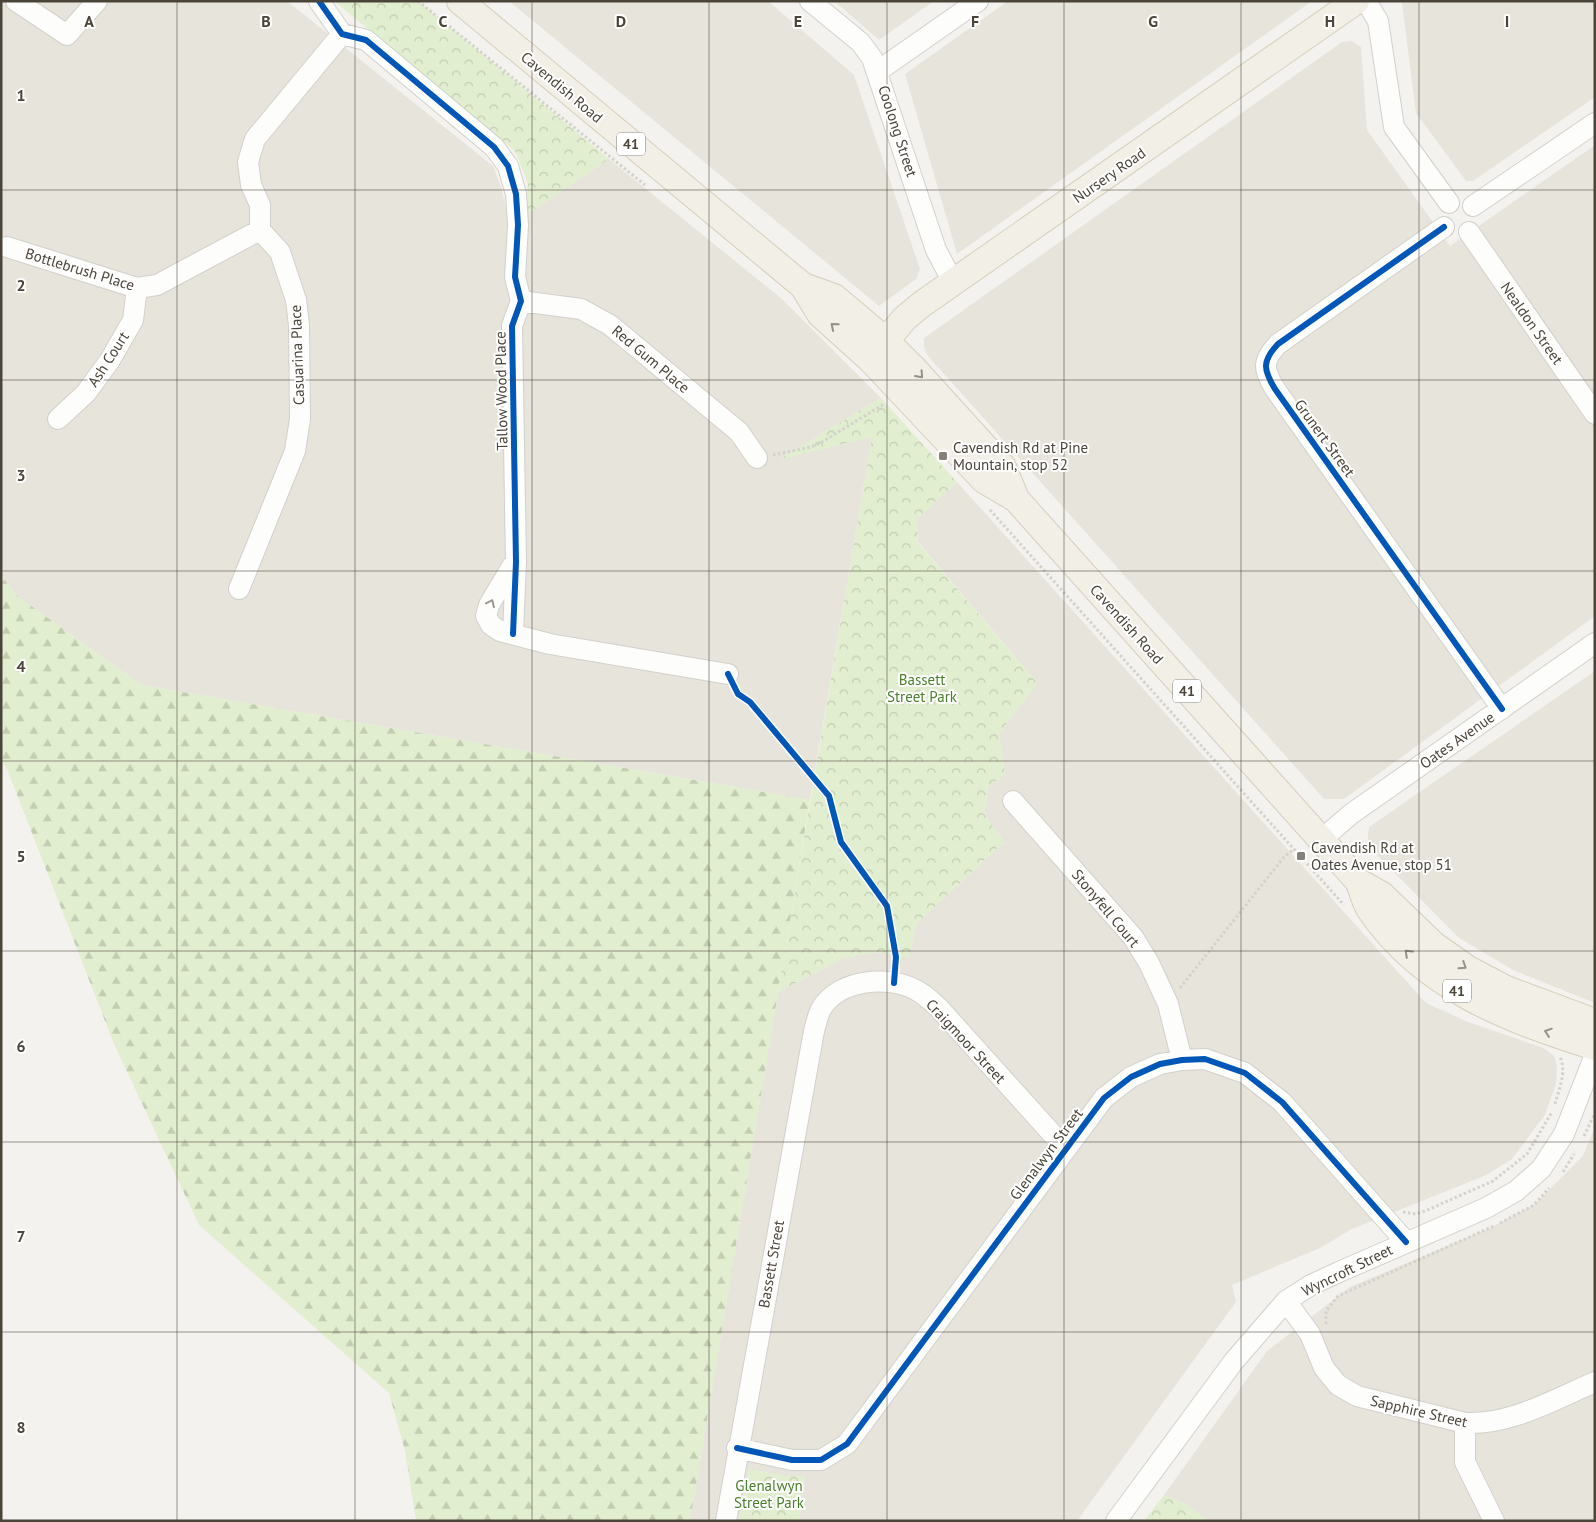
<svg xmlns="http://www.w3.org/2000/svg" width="1596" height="1522" font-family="'PT Sans',sans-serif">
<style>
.residential{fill:#e7e4dc}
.forest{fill:url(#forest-firs)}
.park{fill:url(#park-crowns)}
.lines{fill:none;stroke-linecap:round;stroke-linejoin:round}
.minor-casing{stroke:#d2d0cb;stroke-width:22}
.major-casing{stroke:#d6cebb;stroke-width:28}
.path{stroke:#d3d2cc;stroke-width:3;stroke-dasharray:2.5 2.5;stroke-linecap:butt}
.minor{stroke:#fdfdfc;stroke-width:20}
.major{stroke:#f2efe6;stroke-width:26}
.cycleway-casing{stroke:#fff;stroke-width:9}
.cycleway{stroke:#0057b8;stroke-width:6}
.oneway{stroke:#969187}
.oneway2{stroke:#9b9791}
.grid{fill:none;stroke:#4b4439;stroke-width:1;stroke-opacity:0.55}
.poi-dot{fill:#868178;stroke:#fff;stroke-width:2}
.labels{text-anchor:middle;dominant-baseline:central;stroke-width:4;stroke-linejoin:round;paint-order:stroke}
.shield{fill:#fff;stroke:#817c74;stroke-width:1}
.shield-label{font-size:14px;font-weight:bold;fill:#4b4439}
.street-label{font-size:15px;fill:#4b4439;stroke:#fff}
.poi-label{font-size:15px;fill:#4b4439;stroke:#fff;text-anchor:start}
.park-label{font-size:15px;fill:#4a7f2a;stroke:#fff}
.grid-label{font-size:16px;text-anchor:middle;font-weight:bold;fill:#4b4439;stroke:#fff;stroke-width:4;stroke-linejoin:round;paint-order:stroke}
</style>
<defs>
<pattern id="forest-firs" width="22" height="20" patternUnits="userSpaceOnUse" patternTransform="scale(1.25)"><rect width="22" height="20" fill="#e1eecf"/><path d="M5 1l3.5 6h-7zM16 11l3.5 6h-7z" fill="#c3cdb2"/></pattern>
<pattern id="park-crowns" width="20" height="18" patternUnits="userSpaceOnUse" patternTransform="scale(1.25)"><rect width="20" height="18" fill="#e1eecf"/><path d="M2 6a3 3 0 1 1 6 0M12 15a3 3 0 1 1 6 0" fill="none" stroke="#c3cdb2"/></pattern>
</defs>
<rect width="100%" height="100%" fill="#f4f2ee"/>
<path class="residential" d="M1 1H287L493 166 501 187 510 225 609 159 782 299 881 398 780 459 872 437 810 800 141 685 16 595 1 575Z
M509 1H768L854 75 920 269 916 279 879 306Z
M834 1H934L879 40Z
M1008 1H1312L957 254 905 74Z
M1404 1H1595V97L1473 181H1466L1416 113 1402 3Z
M1352 41 1361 47 1367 130 1450 246 1595 145V616L1344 799H1324L928 356 924 347V338L1342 42Z
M957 482 1426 1003 1468 1022 1544 1048 1554 1056 1557 1067 1556 1084 1545 1115 1511 1160 1484 1176 1352 1229 1320 1248 1232 1285 1236 1302 1077 1521H799L805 1476H785L749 1469 739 1521H690L778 992 844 958 876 952 909 957 916 924 1004 842 984 814 988 787 1005 774 999 734 1037 683 918 542 917 518Z
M1595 671V1003L1513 970 1459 938 1367 845 1369 827Z
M1595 1128V1521H1208L1185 1504 1164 1495 1267 1351 1350 1287 1490 1228 1534 1205 1582 1157Z"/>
<path class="forest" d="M1 575 16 595 141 685 810 800 690 1521H416L405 1451 389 1393 199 1225 114 1044 7 769 1 760Z"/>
<path class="park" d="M334 1H418L609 159 526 215 528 184 515 151Z
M881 398 957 482 917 518 918 543 1037 683 999 734 1005 774 988 787 984 814 1004 842 916 924 909 957 876 952 844 958 778 992 872 437 778 460Z
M749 1469 785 1476H805L799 1521H739Z
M1164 1495 1185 1504 1208 1521H1144Z"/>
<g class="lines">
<defs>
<path id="minor" d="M16 1 67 35 97 1
M319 1 342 34 366 40 494 147 508 166 516 194 518 225 515 277 521 301 512 326 516 562 513 634
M810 1 860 42 872 58 936 250 953 282
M1366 1 1378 21 1394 127 1449 203
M878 71 978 1
M1473 206 1595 123
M1444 227 1278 344C1262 361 1263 369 1275 389L1502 709
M1469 232 1595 414
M7 247 137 288 157 285 260 230
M521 301 581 309 610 325 739 432 757 458
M58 419 86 393 110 360 133 320 137 288
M513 565 489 605 486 616 491 625 500 631 550 644 728 674
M239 589 295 451 300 419 299 325 296 300 280 252 260 230V205L251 185 248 162 255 139 342 34
M1013 801 1133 937 1149 963 1168 1004 1182 1060
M1321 840 1351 814 1595 643
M1286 1301 1310 1334 1324 1368 1338 1385 1357 1396 1465 1423C1511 1425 1553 1400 1595 1382
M1465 1423V1462L1494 1521
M737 1448 792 1460H821L847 1444 1104 1098 1131 1077 1160 1064 1182 1060 1205 1059 1245 1073 1282 1102 1406 1242
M726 1521 814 1031C816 1024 818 1015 821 1009 839 979 888 975 916 990 924 994 931 1001 938 1007L1065 1148
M1116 1521 1234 1361 1286 1301 1311 1285 1339 1272 1486 1208 1516 1191 1541 1169 1564 1134 1595 1055"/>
<path id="major" d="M460 1 803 286 834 297 885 340 915 370 1003 467 1016 499 1359 882 1382 895 1434 945 1468 969 1506 989 1595 1022
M803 286 820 314 870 359 984 480 1016 499
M870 359 905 318 922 304 1356 1
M1359 882C1362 891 1365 902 1370 910 1423 988 1509 1020 1595 1047"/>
</defs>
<use href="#minor" class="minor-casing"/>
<use href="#major" class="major-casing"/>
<path class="path" d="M418 1 645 185
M773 455 811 447 822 442 884 404
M990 510 1344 905
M1180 988 1284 857 1293 850
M1555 1104C1559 1089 1567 1071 1560 1057
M1584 1136 1595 1113
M1563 1172 1574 1154
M1403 1212 1416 1214 1425 1211 1493 1181 1527 1154 1552 1112
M1500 1223 1534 1205 1549 1188
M1326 1324V1311L1338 1296 1494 1226"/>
<use href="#minor" class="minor"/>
<use href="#major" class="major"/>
<defs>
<path id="cycleway" d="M319 1 342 34 366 40 494 147 508 166 516 194 518 225 515 277 521 301 512 326 516 562 513 634
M1444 227 1278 344C1262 361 1263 369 1275 389L1502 709
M728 674 738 694 750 702 829 796 841 842 887 906 896 957 894 983
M737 1448 792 1460H821L847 1444 1104 1098 1131 1077 1160 1064 1182 1060 1205 1059 1245 1073 1282 1102 1406 1242"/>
</defs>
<use href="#cycleway" class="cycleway-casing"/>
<use href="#cycleway" class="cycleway"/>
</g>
<defs><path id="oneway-chevron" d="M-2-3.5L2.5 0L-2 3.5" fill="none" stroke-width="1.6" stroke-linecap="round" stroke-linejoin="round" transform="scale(1.25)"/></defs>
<g class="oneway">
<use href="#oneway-chevron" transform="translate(834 326) rotate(-140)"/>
<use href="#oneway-chevron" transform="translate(920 375) rotate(48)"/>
<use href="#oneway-chevron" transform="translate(1408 953) rotate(-136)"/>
<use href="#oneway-chevron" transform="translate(1463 966) rotate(33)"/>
<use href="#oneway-chevron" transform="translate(1548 1032) rotate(-161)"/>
</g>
<use class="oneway2" href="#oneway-chevron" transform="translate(491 603) rotate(-64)"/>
<path class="grid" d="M177 1V1521M355 1V1521M532 1V1521M709 1V1521M887 1V1521M1064 1V1521M1241 1V1521M1419 1V1521M1 190H1595M1 380H1595M1 571H1595M1 761H1595M1 951H1595M1 1142H1595M1 1332H1595"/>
<g class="poi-dot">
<rect x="938" y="451" width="10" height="10" rx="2.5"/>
<rect x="1296" y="851" width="10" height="10" rx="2.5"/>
</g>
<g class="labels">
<g class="shield">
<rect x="617" y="132.5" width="28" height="23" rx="4"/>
<rect x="1173" y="679.5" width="28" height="23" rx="4"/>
<rect x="1443" y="979.5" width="28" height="23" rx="4"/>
</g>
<g class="shield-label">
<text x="631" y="144">41</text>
<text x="1187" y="691">41</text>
<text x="1457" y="991">41</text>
</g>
<g class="street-label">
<text transform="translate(562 87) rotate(40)">Cavendish Road</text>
<text transform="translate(898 131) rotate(72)">Coolong Street</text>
<text transform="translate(1109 175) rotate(-35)">Nursery Road</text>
<text transform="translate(80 269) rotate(17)">Bottlebrush Place</text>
<text transform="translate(1532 323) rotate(55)">Nealdon Street</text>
<text transform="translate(297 355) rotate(-92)">Casuarina Place</text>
<text transform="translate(108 359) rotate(-57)">Ash Court</text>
<text transform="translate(651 359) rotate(40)">Red Gum Place</text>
<text transform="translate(501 391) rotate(-91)">Tallow Wood Place</text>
<text transform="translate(1325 438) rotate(54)">Grunert Street</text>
<text transform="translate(1127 624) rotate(48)">Cavendish Road</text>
<text transform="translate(1457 740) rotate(-35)">Oates Avenue</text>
<text transform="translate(1106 908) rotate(50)">Stonyfell Court</text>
<text transform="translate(966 1041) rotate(47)">Craigmoor Street</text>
<text transform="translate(1046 1154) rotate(-53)">Glenalwyn Street</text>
<text transform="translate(771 1264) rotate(-80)">Bassett Street</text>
<text transform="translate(1347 1270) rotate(-26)">Wyncroft Street</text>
<text transform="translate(1419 1411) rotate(13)">Sapphire Street</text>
</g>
<g class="poi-label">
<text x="953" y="447">Cavendish Rd at Pine<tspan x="953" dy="17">Mountain, stop 52</tspan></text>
<text x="1311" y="847">Cavendish Rd at<tspan x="1311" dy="17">Oates Avenue, stop 51</tspan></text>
</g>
<g class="park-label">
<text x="922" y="679">Bassett<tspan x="922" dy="17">Street Park</tspan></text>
<text x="769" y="1485">Glenalwyn<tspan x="769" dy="17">Street Park</tspan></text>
</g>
</g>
<g class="grid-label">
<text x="89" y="27">A</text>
<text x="266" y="27">B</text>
<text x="443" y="27">C</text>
<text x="621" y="27">D</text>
<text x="798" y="27">E</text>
<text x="975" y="27">F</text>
<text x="1153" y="27">G</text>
<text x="1330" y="27">H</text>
<text x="1507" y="27">I</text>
<text x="21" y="101">1</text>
<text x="21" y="291">2</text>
<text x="21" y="481">3</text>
<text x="21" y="672">4</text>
<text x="21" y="862">5</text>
<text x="21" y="1052">6</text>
<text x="21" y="1242">7</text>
<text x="21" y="1433">8</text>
</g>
<rect width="1596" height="1522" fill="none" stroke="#4b4439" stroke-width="5"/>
</svg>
